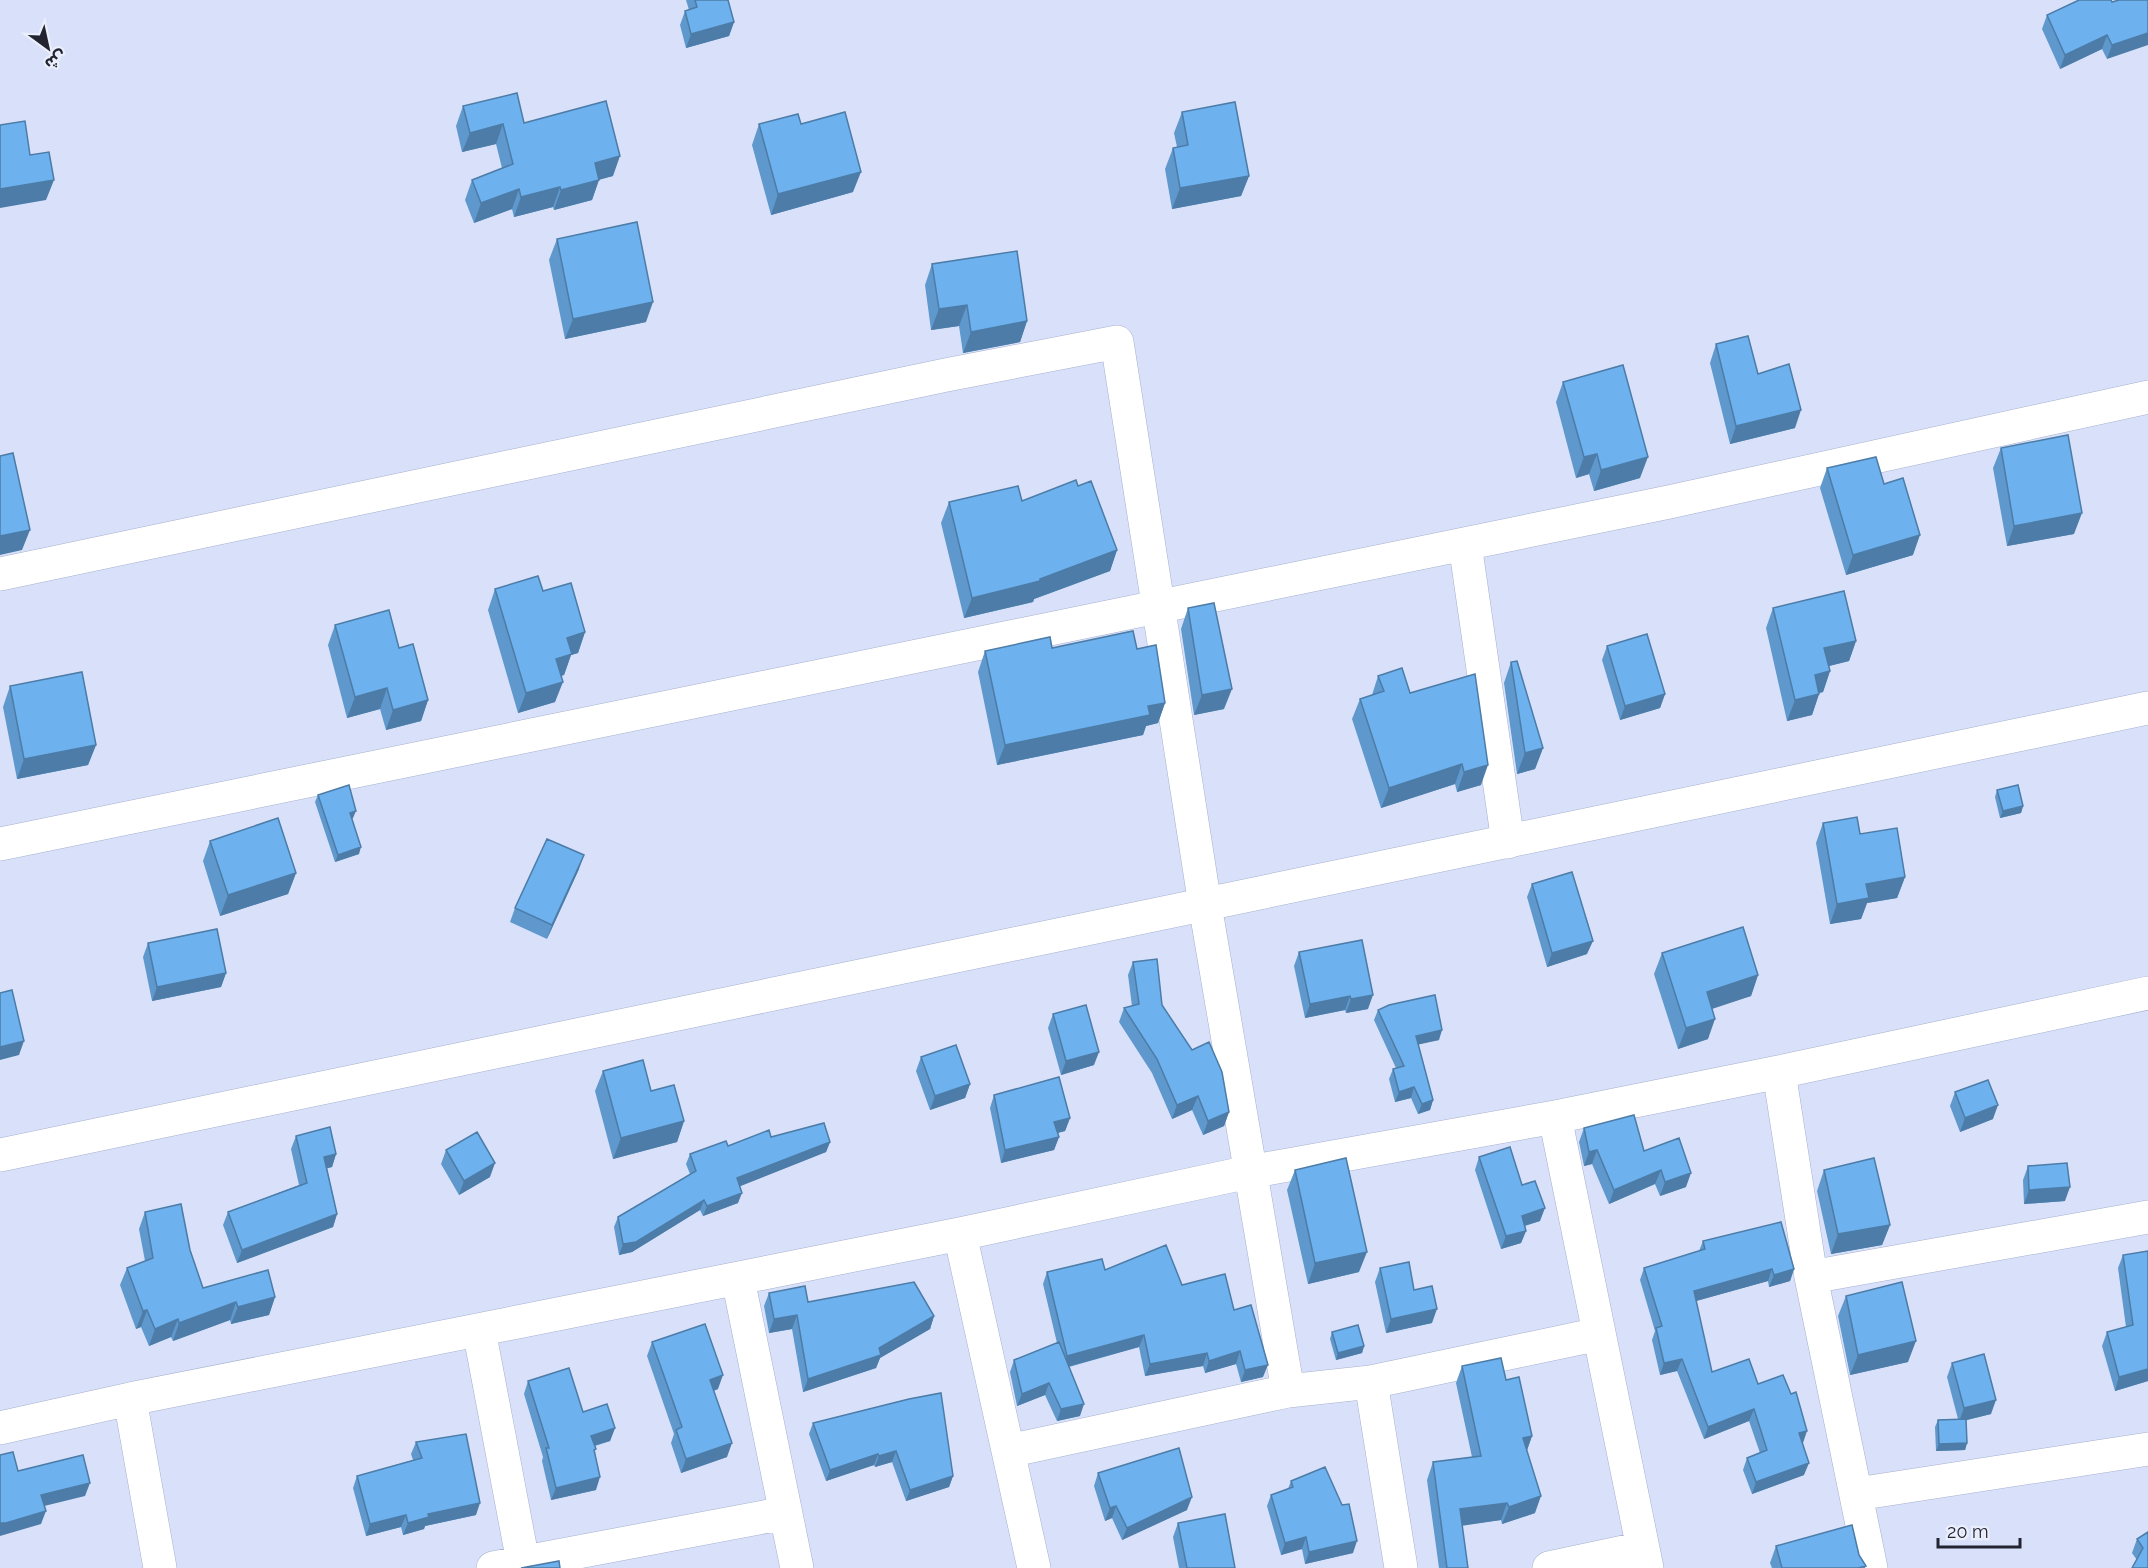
<svg xmlns="http://www.w3.org/2000/svg" width="2148" height="1568" font-family="Raleway,'Noto Sans Arabic',sans-serif">
<style>
.lines{fill:none;stroke-linecap:round;stroke-linejoin:round}
.minor-casing{stroke:#a6b0ce;stroke-width:34}
.minor{stroke:#fff;stroke-width:33}
.wall{fill:#5e98cd}
.shaded-wall{fill:#4c7ca7}
.building{fill:#6db1ee;stroke:#4c7ca7;stroke-width:1.5}
</style>
<rect width="100%" height="100%" fill="#d9e1fa"/>
<g class="lines">
<defs>
<path id="minor" d="M1465 544 1508 842
M0 574 946 375 1117 342 1205 905 1288 1391
M0 844 1669 502 2148 397
M1779 1072 1811 1277 1871 1568
M1555 1117 1647 1568
M0 1155 2148 708
M960 1234 1034 1568
M1811 1277 2148 1217
M738 1279 797 1568
M479 1330 523 1562
M1371 1382 1401 1568
M130 1399 160 1568
M0 1428 130 1399 960 1234 1249 1172 1555 1117 1779 1072 2148 993
M1008 1451 1288 1391 1371 1382 1599 1334
M1857 1494 2148 1449
M493 1568 785 1513
M1549 1568 1643 1548"/>
</defs>
<use href="#minor" class="minor-casing"/>
<use href="#minor" class="minor"/>
</g>
<path class="wall" d="M686 0H728L734 22 729 36 686 48 680 25 685 11 689 10Z
M2148 0 2107 59 2102 49 2060 69 2042 29 2047 15 2112 2Z
M463 106 524 123 613 176 599 179 592 200 554 210 553 207 514 217 512 209 474 223 465 200 472 180 502 168 496 144 462 152 456 126Z
M1182 112 1249 176 1241 196 1172 209 1165 169 1173 148 1177 147 1174 133Z
M759 124H801L853 192 771 215 752 145Z
M557 239 646 322 565 339 549 260Z
M932 264 1027 321 1020 342 963 353 959 326 931 330 925 285Z
M1716 344 1758 374 1795 428 1730 444 1710 363Z
M1563 382 1640 478 1594 491 1589 474 1576 478 1556 402Z
M2001 448 2074 534 2007 546 1993 468Z
M1827 468 1913 555 1846 575 1820 488Z
M1022 501 1117 550 1110 571 1034 599 1033 602 964 618 941 523 949 502Z
M495 589 543 591 585 632 578 653 571 655 564 675 561 676 555 702 518 713 488 610Z
M1188 608 1224 709 1194 715 1181 629Z
M1773 608 1856 641 1849 661 1829 666 1830 671 1823 692 1819 693V694L1812 715 1787 721 1766 628Z
M335 625 399 648 428 700 421 721 386 730 380 709 347 718 328 645Z
M1607 646 1665 694 1660 708 1620 720 1602 660Z
M1137 649 1165 703 1158 723 1146 726 1143 735 997 765 978 672 985 651Z
M1511 662 1543 748 1535 769 1517 774 1504 683Z
M1378 676 1410 693 1481 785 1457 792 1455 784 1381 808 1352 719 1360 699 1372 695Z
M10 686 96 745 88 765 17 779 3 707Z
M1997 790 2023 806 2021 813 2000 818 1995 797Z
M318 795 353 818 352 819 359 854 335 862 315 802Z
M1823 823 1860 834 1905 877 1897 898 1867 903 1861 919 1830 924 1816 843Z
M210 841 296 873 288 894 220 916 203 861Z
M579 869 547 939 510 922 515 908Z
M1532 884 1587 954 1547 967 1527 897Z
M148 943 226 973 221 987 152 1001 143 957Z
M1299 952 1368 1009 1346 1013 1345 1010 1305 1018 1294 966Z
M1662 953 1758 975 1751 996 1712 1008 1708 1039 1678 1049 1654 974Z
M1133 962 1162 1005 1229 1112 1224 1126 1203 1135 1192 1110 1172 1119 1152 1073 1119 1022 1124 1008 1132 1006 1128 975Z
M1378 1010 1439 1040 1418 1044 1433 1100 1430 1110 1418 1114 1411 1098 1395 1102 1389 1079 1393 1069 1396 1068 1374 1020Z
M1053 1014 1094 1065 1061 1075 1048 1028Z
M921 1057 970 1084 965 1098 930 1110 916 1071Z
M603 1071 651 1091 684 1121 677 1142 613 1159 595 1091Z
M1955 1092 1993 1119 1960 1132 1950 1106Z
M994 1095 1070 1118 1065 1131 1057 1133 1059 1137 1054 1150 1001 1163 990 1108Z
M1584 1128 1644 1151 1686 1187 1660 1196 1655 1184 1609 1204 1592 1164 1584 1166 1579 1142Z
M296 1136 336 1154 332 1167 327 1168 337 1214 333 1227 237 1263 223 1225 228 1212 299 1185 291 1149Z
M771 1137 830 1142 826 1152 740 1186 738 1203 703 1216 700 1210 632 1252 619 1255 614 1227 618 1217 690 1174 686 1164 690 1154Z
M446 1150 490 1177 459 1195 441 1164Z
M1479 1157 1522 1185 1540 1221 1525 1226 1526 1231 1521 1243 1501 1249 1475 1170Z
M2028 1166 2065 1201 2024 1204 2023 1180Z
M1295 1170 1359 1272 1308 1284 1287 1190Z
M1824 1170 1890 1225 1882 1245 1831 1254 1817 1191Z
M145 1212 190 1250 203 1288 275 1297 269 1315 231 1324 230 1320 173 1341 171 1337 149 1346 141 1327 136 1329 120 1285 127 1268 145 1261 139 1229Z
M1703 1241 1794 1269 1790 1281 1769 1287 1768 1281 1696 1301 1712 1372 1758 1384 1803 1443H1802L1804 1475 1752 1494 1743 1470 1747 1458 1760 1453 1749 1421 1704 1439 1677 1371 1660 1375 1652 1340 1655 1331 1640 1280 1644 1268 1699 1251Z
M2123 1255 2148 1381 2115 1391 2102 1346 2107 1332 2126 1327 2118 1268Z
M1380 1268 1414 1290 1432 1323 1386 1333 1375 1282Z
M1105 1270 1182 1285 1234 1310 1263 1377 1241 1382 1236 1364 1205 1373 1203 1366 1145 1376 1139 1347 1069 1367 1080 1416 1057 1421 1045 1395 1017 1406 1010 1372 1014 1360 1057 1343 1043 1284 1047 1272Z
M769 1293 808 1302 934 1316 930 1329 880 1358 876 1368 803 1392 792 1329 769 1333 764 1306Z
M1846 1296 1908 1362 1850 1375 1838 1316Z
M1332 1332 1364 1346 1362 1353 1336 1360 1330 1339Z
M652 1342 718 1389 713 1391 727 1457 681 1473 671 1443 674 1434 647 1356Z
M1952 1363 1991 1414 1966 1420 1967 1443 1965 1450 1936 1451 1935 1427 1938 1420 1958 1419 1947 1377Z
M1462 1366 1506 1380 1532 1436 1527 1450 1535 1513 1502 1524 1501 1520 1462 1525 1468 1568H1439L1427 1480 1433 1462 1472 1457 1456 1383Z
M528 1381 615 1428 610 1441 595 1446 596 1490 551 1500 542 1461 543 1457 524 1394Z
M909 1399 953 1476 949 1487 906 1501 892 1462 875 1467 874 1465 826 1481 809 1434 813 1423Z
M416 1442 476 1515 425 1526 424 1529 403 1535 401 1527 366 1536 353 1488 357 1476 413 1460 411 1454Z
M1098 1473 1187 1510 1122 1540 1112 1518 1105 1521 1094 1486Z
M1291 1481 1353 1553 1305 1564 1302 1549 1281 1555 1267 1506 1271 1495 1288 1489Z
M1178 1523 1235 1568H1179L1173 1537Z
M2148 1532V1568L2137 1560 2132 1553 2137 1539Z
M1776 1546 1859 1555 1866 1566 1865 1568H1772L1770 1563Z"/>
<path class="shaded-wall" d="M734 22 729 36 686 48 691 34Z
M2148 33V45L2107 59 2112 45Z
M2107 35 2102 49 2060 69 2065 55Z
M503 124 496 144 462 152 470 133Z
M620 156 613 176 588 183 595 163Z
M861 172 853 192 771 215 778 194Z
M1249 176 1241 196 1172 209 1180 188Z
M54 180 46 200 0 208V189Z
M599 180 592 200 554 210 561 190Z
M560 187 553 207 514 217 521 197Z
M519 189 512 209 474 223 481 203Z
M653 302 646 322 565 339 573 319Z
M967 305 959 326 931 330 939 309Z
M1027 321 1020 342 963 353 971 332Z
M1801 410 1795 428 1730 444 1736 426Z
M1597 454 1589 474 1576 478 1584 457Z
M1648 457 1640 478 1594 491 1601 470Z
M2082 513 2074 534 2007 546 2014 526Z
M30 530 22 550 0 555V536Z
M1920 535 1913 555 1846 575 1853 555Z
M1117 550 1110 571 1034 599 1033 602 964 618 972 598 1040 579Z
M585 632 578 653 571 655 564 675 549 679 556 659 567 638Z
M1856 641 1849 661 1817 669 1824 648Z
M1830 671 1823 692 1807 696 1815 675Z
M563 682 555 702 518 713 526 693Z
M387 688 380 709 347 718 355 697Z
M1232 689 1224 709 1194 715 1202 695Z
M1665 694 1660 708 1620 720 1625 706Z
M1819 694 1812 715 1787 721 1795 700Z
M428 700 421 721 386 730 393 710Z
M1165 703 1158 723 1146 726 1143 735 997 765 1005 745 1148 706Z
M96 745 88 765 17 779 24 759Z
M1543 748 1535 769 1517 774 1525 753Z
M1462 764 1455 784 1381 808 1389 788Z
M1488 765 1481 785 1457 792 1464 772Z
M2023 806 2021 813 2000 818 2003 811Z
M356 811 353 818 347 820 350 813Z
M361 847 359 854 335 862 338 855Z
M584 855 579 869 547 939 552 925Z
M296 873 288 894 220 916 228 895Z
M1905 877 1897 898 1867 903 1861 919 1830 924 1837 904 1866 884Z
M1593 941 1587 954 1547 967 1552 953Z
M226 973 221 987 152 1001 157 987Z
M1758 975 1751 996 1700 1013 1707 992Z
M1373 995 1368 1009 1346 1013 1351 999Z
M1350 996 1345 1010 1305 1018 1310 1004Z
M1715 1019 1708 1039 1678 1049 1686 1028Z
M1442 1030 1439 1040 1412 1046 1416 1036Z
M24 1041 19 1055 0 1060V1047Z
M1099 1052 1094 1065 1061 1075 1066 1061Z
M970 1084 965 1098 930 1110 935 1096Z
M1414 1087 1411 1098 1395 1102 1399 1092Z
M1198 1096 1192 1110 1172 1119 1177 1105Z
M1433 1100 1430 1110 1418 1114 1422 1104Z
M1998 1105 1993 1119 1960 1132 1965 1118Z
M1229 1112 1224 1126 1203 1135 1208 1121Z
M1070 1118 1065 1131 1050 1135 1054 1122Z
M684 1121 677 1142 613 1159 621 1138Z
M1059 1137 1054 1150 1001 1163 1005 1150Z
M830 1142 826 1152 733 1189 737 1178Z
M1597 1150 1592 1164 1584 1166 1589 1152Z
M336 1154 332 1167 320 1170 324 1157Z
M495 1163 490 1177 459 1195 464 1181Z
M1661 1170 1655 1184 1609 1204 1614 1190Z
M1691 1173 1686 1187 1660 1196 1665 1182Z
M2070 1187 2065 1201 2024 1204 2029 1190Z
M742 1193 738 1203 703 1216 707 1206Z
M704 1200 700 1210 632 1252 619 1255 623 1244Z
M1545 1208 1540 1221 1517 1228 1522 1216Z
M337 1214 333 1227 237 1263 242 1250Z
M1890 1225 1882 1245 1831 1254 1838 1234Z
M1526 1231 1521 1243 1501 1249 1506 1236Z
M1367 1252 1359 1272 1308 1284 1315 1263Z
M1772 1269 1768 1281 1689 1303 1694 1291Z
M1794 1269 1790 1281 1769 1287 1774 1275Z
M275 1297 269 1315 231 1324 238 1307Z
M236 1302 230 1320 173 1341 179 1323Z
M1437 1309 1432 1323 1386 1333 1391 1319Z
M147 1310 141 1327 136 1329 143 1311Z
M797 1315 792 1329 769 1333 774 1319Z
M934 1316 930 1329 880 1358 876 1368 803 1392 808 1379 879 1348Z
M178 1319 171 1337 149 1346 155 1329Z
M1144 1335 1139 1347 1063 1368 1067 1356Z
M1916 1341 1908 1362 1850 1375 1858 1355Z
M1364 1346 1362 1353 1336 1360 1338 1353Z
M1240 1351 1236 1364 1205 1373 1209 1361Z
M1207 1353 1203 1366 1145 1376 1150 1364Z
M1682 1359 1677 1371 1660 1375 1664 1363Z
M1268 1365 1263 1377 1241 1382 1245 1370Z
M2148 1369V1381L2115 1391 2119 1377Z
M723 1375 718 1389 705 1394 710 1380Z
M1049 1383 1045 1395 1017 1406 1022 1394Z
M1996 1400 1991 1414 1959 1422 1964 1408Z
M1084 1404 1080 1416 1057 1421 1061 1409Z
M1754 1409 1749 1421 1704 1439 1708 1427Z
M615 1428 610 1441 586 1448 591 1436Z
M1807 1431 1803 1443 1794 1446 1799 1433Z
M1532 1436 1526 1453 1523 1438Z
M732 1443 727 1457 681 1473 686 1459Z
M1967 1443 1965 1450 1936 1451 1939 1444Z
M896 1451 892 1462 875 1467 879 1456Z
M878 1454 874 1465 826 1481 830 1470Z
M1809 1463 1804 1475 1752 1494 1756 1482Z
M953 1476 949 1487 906 1501 910 1490Z
M600 1477 596 1490 551 1500 556 1488Z
M90 1483 85 1496 36 1508 41 1495Z
M1541 1496 1535 1513 1502 1524 1509 1507Z
M1192 1497 1187 1510 1122 1540 1127 1528Z
M480 1503 476 1515 425 1526 424 1529 403 1535 408 1523 428 1514Z
M1507 1503 1501 1520 1454 1527 1460 1509Z
M1116 1506 1112 1518 1105 1521 1110 1508Z
M46 1511 41 1524 0 1536V1523Z
M406 1515 401 1527 366 1536 370 1524Z
M1306 1537 1302 1549 1281 1555 1285 1543Z
M1357 1541 1353 1553 1305 1564 1309 1552Z"/>
<path class="building" d="M695 0H728L734 22 691 34 685 11 697 7Z
M2079 0H2111L2112 2 2119 0H2148V33L2112 45 2107 35 2065 55 2047 15Z
M517 93 524 123 606 101 620 156 595 163 599 180 561 190 560 187 521 197 519 189 481 203 472 180 513 164 503 124 470 133 463 106Z
M1235 102 1249 176 1180 188 1173 148 1188 145 1182 112Z
M845 112 861 172 778 194 759 124 798 114 801 124Z
M25 121 30 155 49 152 54 180 0 189V125Z
M637 222 653 302 573 319 557 239Z
M1017 251 1027 321 971 332 967 305 939 309 932 264Z
M1748 336 1758 374 1789 364 1801 410 1736 426 1716 344Z
M1623 365 1648 457 1601 470 1597 454 1584 457 1563 382Z
M2068 435 2082 513 2014 526 2001 448Z
M13 453 30 530 0 536V456Z
M1876 457 1884 484 1903 478 1920 535 1853 555 1827 468Z
M1076 480 1078 486 1091 481 1117 550 1040 579V581L972 598 949 502 1018 486 1022 501Z
M538 576 543 591 571 583 585 632 567 638 572 654 556 659 563 682 526 693 495 589Z
M1844 591 1856 641 1824 648 1830 671 1815 675 1819 694 1795 700 1773 608Z
M1214 603 1232 689 1202 695 1188 608Z
M389 610 399 648 413 644 428 700 393 710 387 688 355 697 335 625Z
M1133 631 1137 649 1156 645 1165 703 1148 706 1150 715 1005 745 985 651 1050 637 1052 648Z
M1647 634 1665 694 1625 706 1607 646Z
M1517 661 1543 748 1525 753 1511 662Z
M1402 668 1410 693 1475 674 1488 765 1464 772 1462 764 1389 788 1360 699 1384 691 1378 676Z
M82 672 96 745 24 759 10 686Z
M349 785 356 811 350 813 361 847 338 855 318 795Z
M2018 785 2023 806 2003 811 1997 790Z
M1857 817 1860 834 1897 828 1905 877 1866 884 1869 898 1837 904 1823 823Z
M278 818 296 873 228 895 210 841Z
M547 839 584 855 552 925 515 908Z
M1572 872 1593 941 1552 953 1532 884Z
M1743 927 1758 975 1707 992 1715 1019 1686 1028 1662 953Z
M217 929 226 973 157 987 148 943Z
M1362 940 1373 995 1351 999 1350 996 1310 1004 1299 952Z
M1157 959 1162 1005 1192 1050 1209 1042 1222 1072 1229 1112 1208 1121 1198 1096 1177 1105 1157 1059 1124 1008 1139 1004 1133 962Z
M12 990 24 1041 0 1047V993Z
M1435 995 1442 1030 1416 1036 1433 1100 1422 1104 1414 1087 1399 1092 1393 1069 1404 1066 1378 1010 1389 1005Z
M1086 1005 1099 1052 1066 1061 1053 1014Z
M956 1045 970 1084 935 1096 921 1057Z
M643 1060 651 1091 674 1085 684 1121 621 1138 603 1071Z
M1059 1077 1070 1118 1054 1122 1059 1137 1005 1150 994 1095Z
M1988 1080 1998 1105 1965 1118 1955 1092Z
M1634 1115 1644 1151 1679 1138 1691 1173 1665 1182 1661 1170 1614 1190 1597 1150 1589 1152 1584 1128Z
M824 1123 830 1142 737 1178 742 1193 707 1206 704 1200 636 1242 623 1244 618 1217 696 1171 690 1154 726 1141 728 1146 769 1130 771 1137Z
M330 1127 336 1154 324 1157 337 1214 242 1250 228 1212 307 1183 296 1136Z
M477 1132 495 1163 464 1181 446 1150Z
M1510 1147 1522 1185 1535 1181 1545 1208 1522 1216 1526 1231 1506 1236 1479 1157Z
M1346 1158 1367 1252 1315 1263 1295 1170Z
M1874 1158 1890 1225 1838 1234 1824 1170Z
M2067 1163 2070 1187 2029 1190 2028 1166Z
M181 1204 190 1250 203 1288 268 1270 275 1297 238 1307 236 1302 179 1323 178 1319 155 1329 147 1310 143 1311 127 1268 153 1258 145 1212Z
M1781 1222 1794 1269 1774 1275 1772 1269 1694 1291 1712 1372 1749 1359 1758 1384 1783 1375 1791 1394 1796 1392 1807 1431 1799 1433 1809 1463 1756 1482 1747 1458 1767 1450 1754 1409 1708 1427 1682 1359 1664 1363 1656 1328 1662 1326 1644 1268 1705 1249 1703 1241Z
M1166 1245 1182 1285 1225 1274 1234 1310 1251 1305 1268 1365 1245 1370 1240 1351 1209 1361 1207 1353 1150 1364 1144 1335 1067 1356 1047 1272 1102 1259 1105 1270Z
M2148 1251V1369L2119 1377 2107 1332 2133 1325 2123 1255Z
M1409 1262 1414 1290 1432 1286 1437 1309 1391 1319 1380 1268Z
M914 1282 934 1316 879 1348 881 1355 808 1379 797 1315 774 1319 769 1293 805 1286 808 1302Z
M1902 1282 1916 1341 1858 1355 1846 1296Z
M705 1324 723 1375 710 1380 732 1443 686 1459 676 1430 682 1427 652 1342Z
M1358 1325 1364 1346 1338 1353 1332 1332Z
M1059 1342 1084 1404 1061 1409 1049 1383 1022 1394 1014 1360Z
M1984 1354 1996 1400 1964 1408 1952 1363Z
M1501 1358 1506 1380 1519 1377 1532 1436 1523 1438 1541 1496 1509 1507 1507 1503 1460 1509 1468 1568H1447L1433 1462 1481 1456 1462 1366Z
M569 1368 583 1412 607 1404 615 1428 591 1436 596 1449 594 1450 600 1477 556 1488 546 1448H549L528 1381Z
M941 1393 953 1476 910 1490 896 1451 879 1456 878 1454 830 1470 813 1423 909 1399Z
M1966 1419 1967 1443 1939 1444 1938 1420Z
M466 1434 480 1503 428 1514 429 1517 408 1523 406 1515 370 1524 357 1476 422 1458 416 1442Z
M1179 1448 1192 1497 1127 1528 1116 1506 1110 1508 1098 1473Z
M13 1452 18 1471 83 1455 90 1483 41 1495 46 1511 6 1523H0V1455Z
M1325 1467 1342 1505 1349 1504 1357 1541 1309 1552 1306 1537 1285 1543 1271 1495 1293 1487 1291 1481Z
M1225 1514 1235 1568H1187L1178 1523Z
M1852 1525 1859 1555 1866 1566 1858 1568H1782L1776 1546Z
M2148 1532V1568H2132L2143 1548 2137 1539Z
M559 1561 560 1568H521Z"/>
<g transform="translate(48 48) rotate(147)" stroke="#ebeffc" stroke-width="4.5" paint-order="stroke">
<path d="M0-4.5L10 22L0 15L-10 22Z" fill="#222531"/>
<text y="-9" font-size="16" font-weight="bold" text-anchor="middle" fill="#222531">ش</text>
</g>
<path d="M1938 1538v9h82v-9" fill="none" stroke="#222531" stroke-width="3"/>
<text x="1947" y="1538" font-size="18" fill="#222531" stroke="#ebeffc" stroke-width="4.5" paint-order="stroke">20 m</text>
</svg>
